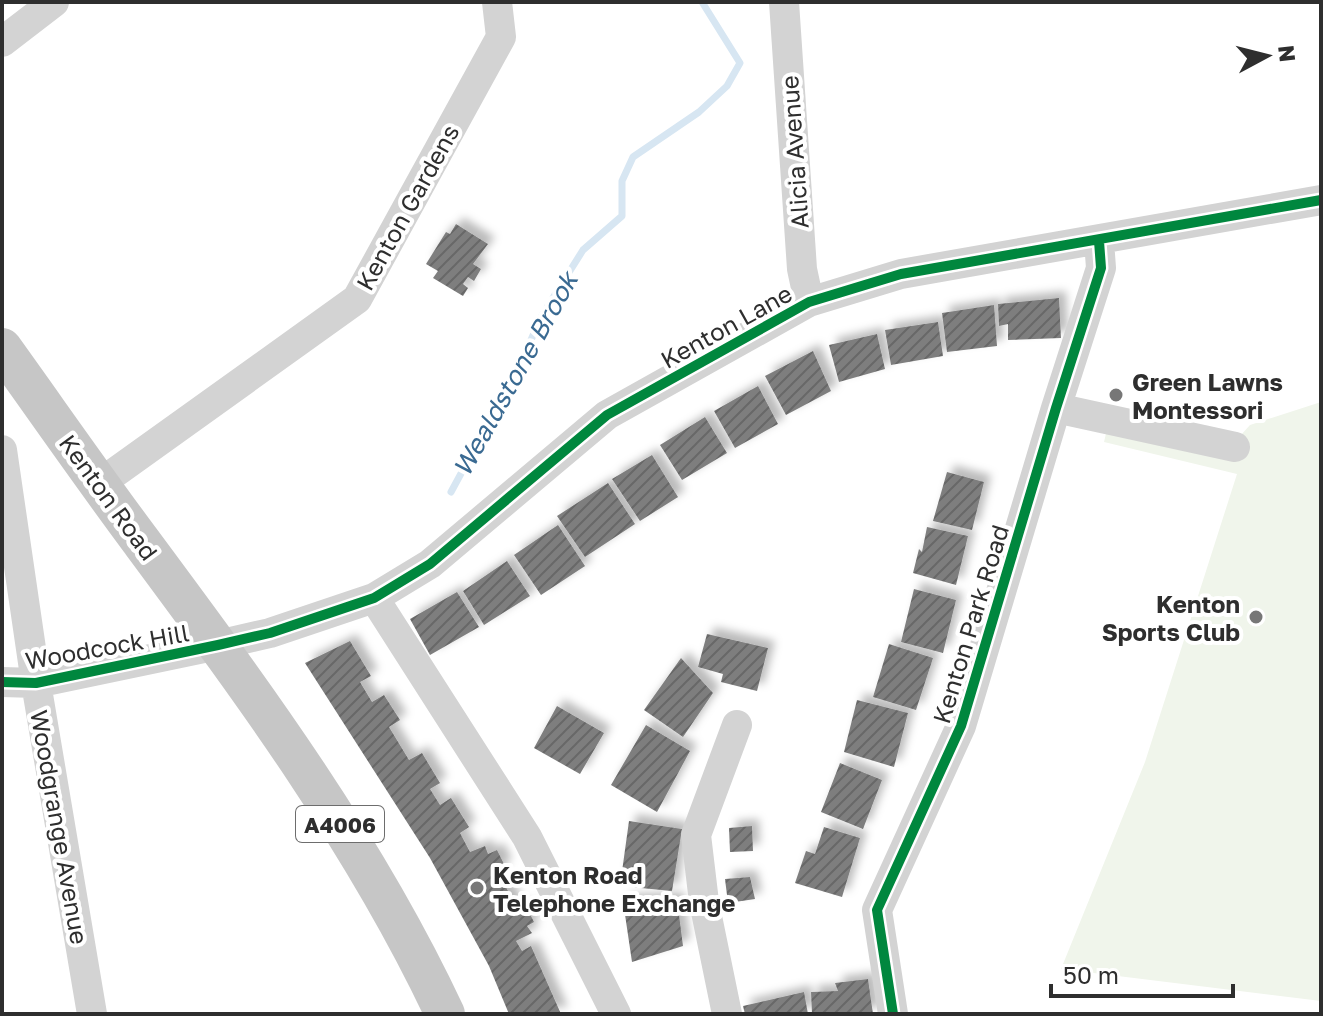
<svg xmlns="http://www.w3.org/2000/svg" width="1323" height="1016" font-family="'Golos Text',sans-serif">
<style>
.green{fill:#f0f5eb}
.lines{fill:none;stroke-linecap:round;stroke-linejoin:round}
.stream{stroke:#d7e6f2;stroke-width:7}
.building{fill:url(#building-hatch);filter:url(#shadow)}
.minor{stroke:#d3d3d3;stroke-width:30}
.major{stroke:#c6c6c6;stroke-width:40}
.cycleway-casing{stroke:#fff;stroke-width:15}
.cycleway{stroke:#00873e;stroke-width:10}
.poi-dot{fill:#777;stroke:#fff;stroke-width:3}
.labels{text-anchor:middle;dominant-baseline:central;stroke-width:8;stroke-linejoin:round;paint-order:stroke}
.shield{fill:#fff;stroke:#6d6d6d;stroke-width:2}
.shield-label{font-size:22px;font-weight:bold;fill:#2e2e2e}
.street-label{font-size:24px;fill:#2e2e2e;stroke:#fff}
.poi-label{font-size:24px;font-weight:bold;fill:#2e2e2e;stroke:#fff;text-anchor:start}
.water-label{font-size:26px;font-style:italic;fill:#3a6a92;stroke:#fff}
</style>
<defs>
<pattern id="building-hatch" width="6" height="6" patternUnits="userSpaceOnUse" patternTransform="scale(2)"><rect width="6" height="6" fill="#7e7e7e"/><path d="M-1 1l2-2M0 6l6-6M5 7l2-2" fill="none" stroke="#686868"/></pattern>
<filter id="shadow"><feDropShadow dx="7" dy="-7" stdDeviation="4" flood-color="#0004"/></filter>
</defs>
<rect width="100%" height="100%" fill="#fff"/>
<path class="green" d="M1321 402V1001L1061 969 1145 762 1237 474 1104 442 1112 408 1240 436 1250 425Z"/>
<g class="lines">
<path class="stream" d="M451 492 521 363 541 317 583 250 622 216V181L633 157 699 112 727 86 740 63 702 2"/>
</g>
<path class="building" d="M456 224 488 244 473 264 481 269 474 281 468 277 463 284 468 288 463 296 433 278 438 271 426 264 446 232 450 234Z
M1059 298 1061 338 1008 340V324L999 326 998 304Z
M994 305 997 346 947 352 942 313Z
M938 322 943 356 891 365 885 330Z
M877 334 885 369 839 382 829 345Z
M813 351 831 391 786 415 765 376Z
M758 386 778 424 735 448 714 411Z
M705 417 727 453 682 480 660 445Z
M652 455 678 497 640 521 612 479Z
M947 472 984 482 972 530 933 521Z
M608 483 635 524 585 557 557 516Z
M558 525 585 566 541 595 514 555Z
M927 527 968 536 956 585 913 573 919 549 922 552Z
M507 561 530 596 484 625 463 591Z
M914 589 956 600 943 653 901 642Z
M457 592 479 627 430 655 410 619Z
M707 634 768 648 757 691 721 682 723 674 698 667Z
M350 641 371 676 360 682 372 702 384 695 400 720 389 727 409 760 422 753 440 783 430 789 440 805 451 798 469 827 460 833 470 852 485 846 488 854 497 850 505 866 497 870 518 910 526 906 534 922 527 926 532 933 516 941 522 951 531 946 561 1014H509L489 966 430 858 305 663Z
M889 644 933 658 916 710 873 697Z
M681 658 713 693 683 737 644 710Z
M857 700 908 713 894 767 844 752Z
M557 706 604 733 580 774 534 748Z
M646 725 690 751 657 812 611 785Z
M840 763 882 780 863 829 821 812Z
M629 821 682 829 672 891 620 886Z
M752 826 753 851 730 852 729 828Z
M824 827 860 838 842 897 795 883 806 851 815 854Z
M750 877 755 899 728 903 725 879Z
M677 899 683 946 632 962 623 901Z
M868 979 873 1014H812L811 992 838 991 835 983Z
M804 992 808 1014H745L743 1006Z"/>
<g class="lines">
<path class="minor" d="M784 2 802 269 809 302
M2 42 54 2
M1056 408 1235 447
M2 450 36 683 92 1014
M99 484 357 299 501 37 497 2
M374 598 527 837 616 1014
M2 682 36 683 218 645 270 633 374 598 430 564 607 415 809 302 901 274 1321 200
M727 1014 704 902 696 835 737 725
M893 1014 877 910 961 726 1056 408 1101 268 1099 241"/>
<path class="major" d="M2 348C48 412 93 477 140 540 252 691 365 843 445 1014"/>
<defs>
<path id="cycleway" d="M2 682 36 683 218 645 270 633 374 598 430 564 607 415 809 302 901 274 1321 200
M893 1014 877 910 961 726 1056 408 1101 268 1099 241"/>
</defs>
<use href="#cycleway" class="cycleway-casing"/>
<use href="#cycleway" class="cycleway"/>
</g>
<g class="poi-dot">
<circle cx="1116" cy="395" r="8"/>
<circle cx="1256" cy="617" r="8"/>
<circle cx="477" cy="888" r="8"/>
</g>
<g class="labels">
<rect class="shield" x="296" y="806" width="88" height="36" rx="6"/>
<g class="shield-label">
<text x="340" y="824">A4006</text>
</g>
<g class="street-label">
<text transform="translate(794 152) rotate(-94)">Alicia Avenue</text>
<text transform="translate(407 207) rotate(-61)">Kenton Gardens</text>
<text transform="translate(726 326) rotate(-29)">Kenton Lane</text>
<text transform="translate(109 497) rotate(54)">Kenton Road</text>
<text transform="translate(970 624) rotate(-73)">Kenton Park Road</text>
<text transform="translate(107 646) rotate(-10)">Woodcock Hill</text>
<text transform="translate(60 827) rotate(80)">Woodgrange Avenue</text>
</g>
<g class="poi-label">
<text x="1132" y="381">Green Lawns<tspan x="1132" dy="28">Montessori</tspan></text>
<text x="1240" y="603" text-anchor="end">Kenton<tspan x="1240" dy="28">Sports Club</tspan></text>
<text x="493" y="874">Kenton Road<tspan x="493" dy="28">Telephone Exchange</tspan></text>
</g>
<g class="water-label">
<text transform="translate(515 374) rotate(-61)">Wealdstone Brook</text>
</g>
</g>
<rect width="1323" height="1016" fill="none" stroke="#2e2e2e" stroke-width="8"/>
<g transform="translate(1267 56) rotate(83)" stroke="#ffffff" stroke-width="6" paint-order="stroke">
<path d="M0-6L14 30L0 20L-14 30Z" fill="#2e2e2e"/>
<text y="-12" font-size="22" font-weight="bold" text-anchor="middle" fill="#2e2e2e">N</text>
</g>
<path d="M1051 984v12h182v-12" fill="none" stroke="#2e2e2e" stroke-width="4"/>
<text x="1063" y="984" font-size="24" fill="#2e2e2e" stroke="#ffffff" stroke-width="6" paint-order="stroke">50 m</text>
</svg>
